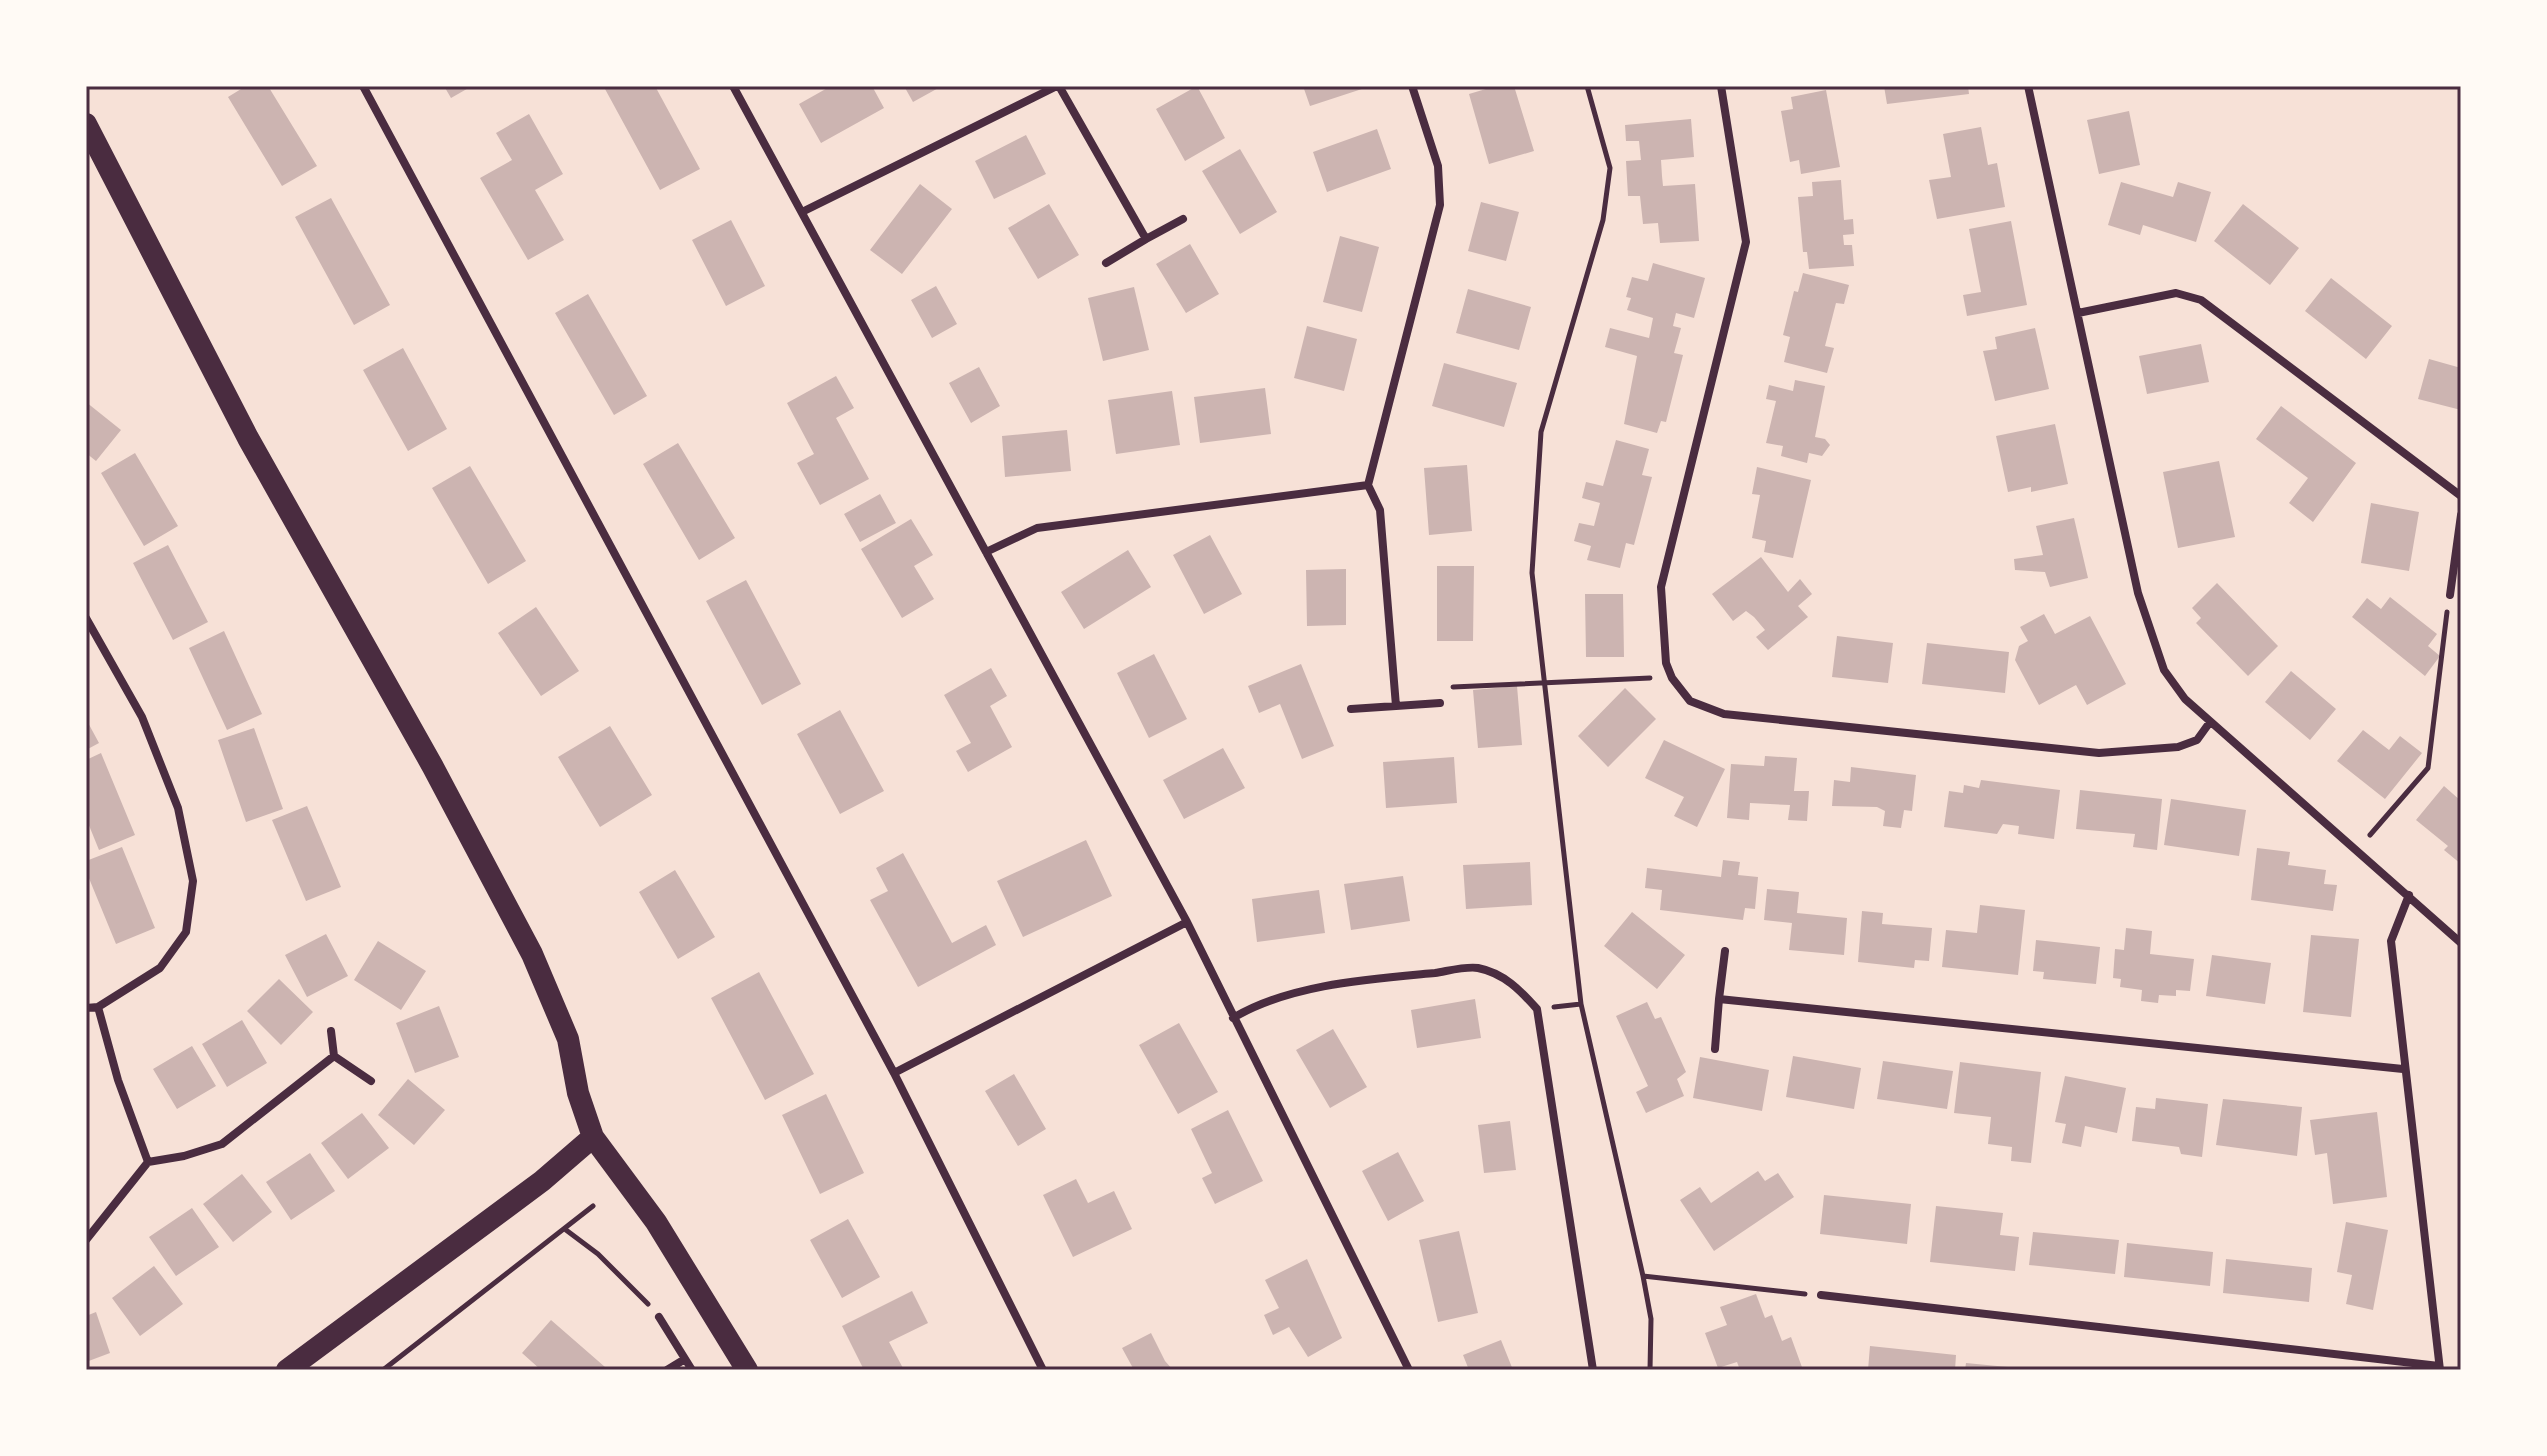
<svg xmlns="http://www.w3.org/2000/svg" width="2547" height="1456" font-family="'DejaVu Sans',sans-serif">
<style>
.building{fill:#ccb4b1}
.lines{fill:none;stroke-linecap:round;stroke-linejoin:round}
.path{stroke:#4a2c40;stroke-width:5}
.minor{stroke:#4a2c40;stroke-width:8}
.trunk{stroke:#4a2c40;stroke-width:22}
.neatline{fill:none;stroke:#4a2c40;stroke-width:3}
</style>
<rect width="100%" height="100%" fill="#f7e1d7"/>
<path class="building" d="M246 86H268L317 166 282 186 228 97Z
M444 86H472L451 98Z
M610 86H655L700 169 660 190 605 89Z
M831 86H872L884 108 821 143 799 104Z
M904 86H942L913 102Z
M1197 86 1225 138 1185 161 1156 109Z
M1303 86H1368V87L1310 106Z
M1496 86H1514L1534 151 1489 164 1469 94Z
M1884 86H1968L1969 94 1887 104Z
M1826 90 1840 167 1801 174 1799 160 1790 162 1781 111 1793 109 1791 97Z
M2129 111 2140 165 2099 174 2087 120Z
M529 114 563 174 535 190 564 240 528 260 480 178 512 160 496 133Z
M1691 119 1694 157 1661 160 1662 176 1663 186 1695 184 1699 241 1660 243 1658 223 1643 224 1640 196H1628L1626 161 1641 160 1639 141H1626L1625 125Z
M1981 127 1988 165 1997 163 2005 207 1937 219 1929 180 1951 177 1943 134Z
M1377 129 1391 169 1327 192 1313 152Z
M1026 135 1046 174 994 199 975 161Z
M1240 149 1277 212 1240 234 1202 171Z
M1841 180 1844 220 1853 219 1854 234 1843 235 1844 245H1852L1854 266 1809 269 1807 252H1803L1798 197 1813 196 1812 182Z
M2121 182 2173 197 2178 182 2211 192 2196 242 2143 225 2140 235 2108 225Z
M920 184 952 209 902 274 870 250Z
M331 198 390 305 354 325 295 217Z
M1481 202 1519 212 1506 261 1468 251Z
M1049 204 1079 255 1038 279 1008 228Z
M2243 204 2299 248 2270 285 2214 241Z
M731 220 765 286 726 306 692 240Z
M2011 221 2027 305 1967 316 1963 295 1981 292 1969 229Z
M1340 236 1379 247 1362 312 1323 302Z
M1190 244 1219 294 1186 313 1156 264Z
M1653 263 1705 278 1694 318 1676 313 1673 326 1681 328 1674 353 1683 355 1666 422 1661 421 1657 433 1624 424 1637 356 1605 347 1610 328 1649 338 1653 318 1627 310 1631 298 1626 297 1632 277 1648 281Z
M1803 273 1849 285 1844 304 1836 303 1825 346 1834 348 1827 373 1784 362 1790 337 1783 335 1794 291 1798 292Z
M2331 278 2392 326 2366 359 2305 311Z
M936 286 957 324 932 338 911 300Z
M1134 287 1149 350 1103 361 1088 298Z
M1468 289 1531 307 1519 350 1456 333Z
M588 294 647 396 614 415 555 313Z
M1307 326 1357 339 1344 391 1294 378Z
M2035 328 2049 389 1995 401 1983 351 1997 349 1995 337Z
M2201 344 2209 382 2147 394 2139 356Z
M403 348 447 429 408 451 363 370Z
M2429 359 2461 368V410L2418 399Z
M1444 363 1517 383 1504 427 1432 406Z
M979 367 1000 406 971 423 949 383Z
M836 376 854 408 836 418 869 479 820 505 797 463 814 454 787 403Z
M1795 380 1825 386 1815 437 1825 439 1830 445 1822 456 1809 453 1807 463 1781 456 1783 446 1766 443 1776 401 1766 399 1769 385 1793 391Z
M1265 388 1271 434 1200 443 1194 397Z
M1172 391 1180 445 1116 454 1108 400Z
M86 402 121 430 96 461 86 453Z
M2281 406 2356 463 2313 522 2289 503 2308 478 2256 439Z
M2055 424 2068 484 2031 492V487L2008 492 1996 436Z
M1067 430 1071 471 1005 477 1002 436Z
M1616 440 1649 449 1642 475 1652 477 1634 545 1626 543 1620 568 1587 560 1591 546 1574 541 1579 523 1594 526 1600 503 1582 498 1586 482 1603 486Z
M678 443 735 538 699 560 643 464Z
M135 453 178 526 144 546 101 473Z
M2219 461 2235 537 2178 548 2163 472Z
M1467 465 1472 531 1429 535 1424 468Z
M470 466 526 561 488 584 432 488Z
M1757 467 1811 480 1793 558 1764 552 1766 541 1752 538 1760 495 1752 494Z
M880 494 896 523 860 542 844 514Z
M2371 503 2419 512 2409 571 2361 563Z
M2074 518 2088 578 2050 587 2045 572 2015 570 2014 559 2043 555 2036 526Z
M911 519 933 555 914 566 934 599 902 618 861 549Z
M1210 535 1242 594 1204 614 1173 555Z
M168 545 208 622 173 640 133 563Z
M1128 550 1151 587 1084 629 1061 592Z
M1761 557 1788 592 1800 579 1812 594 1798 606 1808 617 1768 650 1756 637 1765 630 1754 617 1746 611 1733 621 1712 594Z
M1437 566H1474L1473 641H1437Z
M1346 569V625L1307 626 1306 570Z
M746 580 801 684 762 705 706 601Z
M2217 583 2278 646 2248 676 2196 623 2201 618 2192 608Z
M1585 594H1623L1624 657H1586Z
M2390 597 2437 634 2428 646 2440 656 2425 676 2352 617 2367 598 2381 609Z
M536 607 579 671 541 696 498 633Z
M2044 614 2055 634 2090 616 2126 684 2087 705 2076 685 2039 705 2015 660 2019 646 2028 641 2020 627Z
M224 631 262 714 227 730 189 648Z
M1837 636 1893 643 1888 683 1832 677Z
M1927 643 2009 652 2005 693 1922 684Z
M1154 654 1187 719 1149 738 1117 673Z
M1301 664 1334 746 1302 759 1280 704 1259 713 1248 686Z
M991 668 1007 696 990 706 1012 747 968 772 956 751 971 743 944 695Z
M2291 671 2336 709 2310 740 2265 702Z
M1517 686 1522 745 1478 748 1473 690Z
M1625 688 1656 719 1608 767 1578 736Z
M840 710 884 791 840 814 797 734Z
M86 719 99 743 86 750Z
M610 726 652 795 600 827 558 757Z
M254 728 283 809 246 822 218 740Z
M2363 730 2389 750 2400 736 2422 753 2385 799 2337 761Z
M1664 740 1725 769 1697 827 1674 816 1684 797 1645 778Z
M1223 748 1245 788 1184 819 1163 780Z
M101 753 135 835 99 850 86 818V760Z
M1765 756 1797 758 1794 791H1809L1807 821 1788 820 1790 805 1750 803 1749 820 1727 818 1731 764 1764 766Z
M1454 757 1457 803 1386 808 1383 762Z
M1851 767 1916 775 1912 811 1904 810 1901 828 1883 826 1885 811 1877 807 1832 806 1834 780 1850 782Z
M1981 780 2060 790 2054 839 2018 834 2019 826 2003 824 1997 834 1944 827 1949 791 1963 793 1964 785 1979 788Z
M2444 786 2461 801V864L2444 850 2448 846 2416 820Z
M2080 790 2162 799 2157 850 2133 847 2135 834 2076 829Z
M2171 799 2246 810 2239 856 2164 845Z
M307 806 341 887 306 901 272 820Z
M1086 840 1112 896 1023 937 997 881Z
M122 847 155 928 116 944 86 871V861Z
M2257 848 2290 852 2288 865 2326 870 2324 884 2337 885 2333 911 2251 900Z
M903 853 952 943 986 925 996 945 918 987 870 900 888 891 876 868Z
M1723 860 1740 862 1738 875 1758 877 1755 909 1745 908 1743 920 1660 910 1662 890 1645 888 1647 868 1721 877Z
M1530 862 1532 905 1466 909 1463 865Z
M675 870 715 937 678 959 639 892Z
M1403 876 1410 921 1351 930 1344 884Z
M1767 889 1799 892 1797 913 1847 918 1844 955 1789 950 1792 923 1764 920Z
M1319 890 1325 933 1257 942 1252 899Z
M1980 905 2025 910 2018 975 1942 967 1946 930 1977 933Z
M1862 911 1883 913 1882 924 1932 928 1929 961 1915 960 1914 968 1858 962Z
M1632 912 1685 955 1657 989 1604 946Z
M2126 928 2152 931 2150 954 2194 959 2190 991 2176 990V996L2159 995 2158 1003 2141 1001 2142 990 2120 987 2121 979 2113 978 2115 949 2124 950Z
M326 934 348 976 307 997 285 955Z
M2311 935 2359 939 2351 1017 2303 1012Z
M2036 940 2100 947 2096 984 2043 979 2044 972 2033 971Z
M378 941 426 971 401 1010 354 980Z
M2212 955 2271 963 2265 1004 2206 996Z
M759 972 814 1074 765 1100 711 998Z
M279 979 313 1012 281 1045 247 1011Z
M1475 999 1481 1038 1417 1048 1411 1010Z
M1647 1002 1655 1019 1661 1017 1686 1072 1677 1079 1684 1096 1646 1113 1636 1092 1648 1086 1616 1016Z
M439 1006 459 1057 415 1073 396 1023Z
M242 1020 267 1063 227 1087 202 1044Z
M1179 1023 1218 1092 1178 1114 1139 1045Z
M1333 1029 1367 1087 1330 1108 1296 1050Z
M192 1046 216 1086 177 1109 153 1069Z
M1793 1056 1861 1068 1854 1109 1786 1097Z
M1700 1057 1769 1070 1762 1111 1693 1098Z
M1883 1061 1953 1071 1947 1109 1877 1099Z
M1960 1062 2041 1072 2031 1163 2011 1161 2012 1147 1988 1144 1991 1117 1954 1113Z
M1014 1074 1046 1129 1018 1146 985 1091Z
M2065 1076 2126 1088 2117 1133 2085 1126 2081 1147 2062 1143 2066 1124 2055 1122Z
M408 1079 445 1110 414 1145 378 1115Z
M826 1094 864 1173 820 1194 782 1115Z
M2156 1098 2208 1104 2202 1157 2181 1154 2179 1147 2132 1141 2136 1107 2155 1109Z
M2223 1099 2302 1107 2297 1156 2216 1145Z
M1228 1110 1263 1181 1215 1204 1202 1178 1212 1173 1191 1129Z
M2377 1112 2387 1197 2333 1204 2327 1153 2315 1155 2310 1120Z
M362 1113 389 1148 348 1179 321 1143Z
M1510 1121 1516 1170 1484 1173 1478 1125Z
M1398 1152 1424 1201 1388 1221 1362 1171Z
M310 1153 335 1191 291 1220 266 1182Z
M1758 1171 1765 1181 1778 1173 1794 1197 1714 1251 1680 1200 1700 1187 1711 1203Z
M242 1174 272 1212 233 1242 203 1204Z
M1076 1179 1088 1203 1114 1191 1132 1229 1073 1257 1043 1195Z
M1824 1195 1911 1204 1907 1244 1820 1234Z
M1936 1206 2003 1213 2000 1235 2019 1237 2015 1271 1930 1262Z
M192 1208 219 1247 176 1276 149 1237Z
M848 1219 880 1277 842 1298 810 1240Z
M2346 1222 2388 1230 2373 1310 2346 1304 2352 1275 2337 1272Z
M1459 1231 1478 1313 1438 1322 1419 1240Z
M2033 1232 2119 1240 2115 1274 2029 1265Z
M2127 1243 2213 1252 2210 1286 2124 1277Z
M1307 1259 1342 1338 1308 1357 1289 1327 1273 1335 1264 1315 1279 1308 1265 1280Z
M2226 1259 2312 1268 2309 1302 2223 1293Z
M154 1266 183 1304 140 1336 112 1298Z
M912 1291 928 1323 889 1342 904 1370H864L842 1326Z
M1756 1294 1765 1318 1772 1315 1782 1341 1791 1337 1803 1370H1740L1737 1362 1718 1368 1705 1333 1727 1325 1720 1307Z
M96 1312 110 1353 86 1362V1316Z
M551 1320 605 1367 602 1370H541L522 1353Z
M1151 1333 1165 1361 1173 1370H1134L1122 1348Z
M1501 1340 1513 1370H1469L1463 1355Z
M1870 1346 1956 1355 1955 1370H1868Z
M1966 1363 2018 1368V1370H1965Z"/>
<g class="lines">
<path class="path" d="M1587 86 1610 168 1603 220 1541 432 1532 573 1581 1004 1643 1276 1651 1319 1650 1370
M1453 687 1650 678
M2370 835 2428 768 2447 612
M1554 1007 1581 1004
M566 1230 598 1254 648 1304
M1643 1276 1805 1294
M383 1370 593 1206"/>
<path class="minor" d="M363 86 894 1073 1043 1370
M733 86 1187 922 1409 1370
M1059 86 1146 239 1183 219
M1412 86 1438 166 1440 205 1368 485 1380 510 1396 706 1440 703
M1721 86 1746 242 1661 587 1666 663 1672 678 1690 701 1724 714 2099 753 2178 747 2197 740 2210 722
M2028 86 2138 593 2164 670 2185 699 2461 943
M802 212 1057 86
M1106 263 1146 239
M2078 313 2176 293 2201 300 2461 496
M986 552 1037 528 1368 485
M2450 595 2461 515
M86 618 142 717 178 808 193 881 186 932 160 968 98 1007 86 1008
M1351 709 1396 706
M2409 895 2391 941 2440 1370
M1719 999 1725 951
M98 1007 118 1080 148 1162 184 1156 222 1144 334 1056 331 1031
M1233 1018C1290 984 1370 979 1435 973 1448 971 1466 966 1478 968 1504 973 1521 991 1537 1009L1593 1370
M1715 1049 1719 999 2403 1069
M334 1056 371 1081
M894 1073 1187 922
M86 1240 148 1162
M1821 1295 2439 1366
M659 1317 692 1370
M667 1370 685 1359"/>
<path class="trunk" d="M86 124 248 438 433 767 532 954 568 1039 578 1093 593 1137 656 1222 747 1370
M287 1370 542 1181 593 1137"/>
</g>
<rect width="2547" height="1456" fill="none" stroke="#fffaf5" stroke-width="176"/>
<rect x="88" y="88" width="2371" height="1280" class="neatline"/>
</svg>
